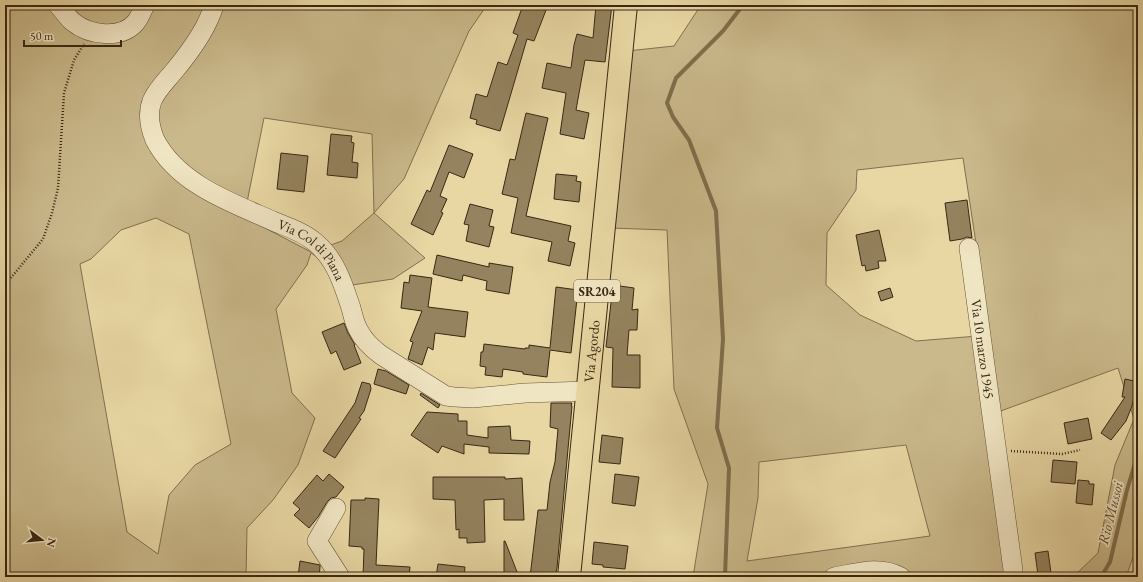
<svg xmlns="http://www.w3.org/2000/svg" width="1143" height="582" font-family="'EB Garamond',serif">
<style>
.green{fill:#cab98b;stroke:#817050;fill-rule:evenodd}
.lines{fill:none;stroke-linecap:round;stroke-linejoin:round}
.stream{stroke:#7e6e4c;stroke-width:4}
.building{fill:#94835e;stroke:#382814}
.minor-casing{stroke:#645438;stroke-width:20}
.major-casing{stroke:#382814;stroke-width:24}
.path{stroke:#382814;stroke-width:2.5;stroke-dasharray:1 2;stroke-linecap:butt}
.minor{stroke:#f0e5c3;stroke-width:19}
.major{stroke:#e8d7a3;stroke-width:22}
.labels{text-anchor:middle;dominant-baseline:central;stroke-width:3.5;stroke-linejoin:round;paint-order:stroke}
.shield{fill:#f0e5c3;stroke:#6f6148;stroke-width:1}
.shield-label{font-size:13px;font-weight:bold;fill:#382814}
.street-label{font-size:14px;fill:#382814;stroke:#f0e5c3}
.water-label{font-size:15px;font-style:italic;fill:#5b4b30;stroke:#f0e5c3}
</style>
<rect width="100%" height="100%" fill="#e8d7a3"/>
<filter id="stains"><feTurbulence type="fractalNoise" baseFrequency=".005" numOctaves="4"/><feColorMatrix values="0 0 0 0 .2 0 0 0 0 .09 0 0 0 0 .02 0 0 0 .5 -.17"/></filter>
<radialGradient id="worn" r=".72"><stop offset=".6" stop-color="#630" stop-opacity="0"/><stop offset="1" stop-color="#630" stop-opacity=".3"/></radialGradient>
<path class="green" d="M5 5H487L469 31 404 179 374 213 425 258 393 279 338 287 325 262 311 253 307 265 276 309 292 393 315 418 298 465 273 500 247 528 246 577H5ZM264 118 372 134 374 213 342 241 311 252 244 217ZM156 218 189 234 231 444 195 465 169 495 158 554 127 532 80 264 91 259 121 230Z
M701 5H1138V543L1126 577H1073L1098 553 1115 465 1134 419 1118 368 998 412 1019 577H693L708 484 674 389 667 230 610 228 627 51 674 46ZM963 158 990 335 916 341 860 315 826 285 827 233 856 190 857 170ZM906 445 930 536 747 561 758 498 759 462Z"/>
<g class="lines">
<path class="stream" d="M725 577 729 468 717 428 723 339 716 211 689 140 673 117 667 103 676 78 723 31 743 5
M1101 577 1110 562 1127 490 1138 453"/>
</g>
<path class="building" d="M523 5H548L534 41 527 39 500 131 476 124 477 120 470 118 476 94 487 97 498 62 507 65 518 35 513 33Z
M596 5H612L605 62 585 60 576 110 589 113 584 139 560 134 566 93 542 88 547 63 571 68 574 45 577 34 593 38Z
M526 113 548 118 526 216 571 226 568 241 575 243 570 266 548 261 552 242 511 233 518 198 502 194 510 159 515 160Z
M331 134 352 136 351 142 354 143 352 162 358 163 357 178 327 175Z
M449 145 473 154 464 178 449 172 440 196 447 199 441 212 443 213 433 235 411 224 427 190 430 192Z
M281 153 308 156 304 192 277 189Z
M556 174 577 176 576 181 581 182 579 202 554 199Z
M967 200 972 238 967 237 962 239 950 241 945 203Z
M470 204 493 210 489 226 494 227 489 247 466 241 469 225 464 224Z
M879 230 886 261H878L879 268 866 271 865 265 862 266 856 235Z
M437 255 489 267V263L513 267 509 294 486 290 487 281 463 275 462 281 433 274Z
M410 275 432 278 428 307 468 312 465 337 435 333 433 350 428 347 422 365 408 359 413 342 410 341 422 311 401 308 404 282 409 283Z
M613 285 634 288 632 310 638 309 637 330H629L627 355H640V388L612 387 613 348 606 347Z
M556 287 578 290 571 353 550 350 547 377 523 374V372L503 369 502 377 485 375 486 367 480 366 481 352H483L484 344 525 349V348H529V345L550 348Z
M890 288 893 297 881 301 878 292Z
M344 323 348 333 355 345H354L361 363 344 370 336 351 331 354 322 332Z
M378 369 386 371 409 385 406 394 374 384Z
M1136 378 1138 379V382L1132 406 1126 421 1111 440 1101 433 1125 397H1122L1125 379 1134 381Z
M362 382 370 384 371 389 364 411 359 418 361 419 335 458 323 451 355 403Z
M421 393 440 405 438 408 420 395Z
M551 403H572L571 406H572L557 568 555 577H530L538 510H547L550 482 555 462 558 429 550 427Z
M427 412 458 414V421H467V435L488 438V427L510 426 511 440 530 441 529 454 489 453V447L464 444V454L442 446 438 453 411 435Z
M1088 418 1092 439 1068 444 1064 423Z
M602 435 623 438 620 464 599 462Z
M1053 460 1077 462 1075 484 1051 482Z
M329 474 344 487 336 497 331 498 327 502 318 517 309 528 294 515 300 509 293 503 317 475 323 481Z
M615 474 639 477 635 506 612 503Z
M433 477H505V479L522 478 524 520H504V499L484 500 485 542 467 543V538H459V529L456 530 455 500 433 499Z
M1078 480 1089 481V484H1094L1092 505 1076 503Z
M365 498 379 499 376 565 410 567 409 577H363L364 549H362V547L349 546 351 500H365Z
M504 541H505L519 577H504Z
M594 542 628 546 625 569 603 567V565L592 564Z
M1048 551 1051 573 1038 575 1035 553Z
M300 561 320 565V567L319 577H298Z
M438 564 465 567 464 577H436Z"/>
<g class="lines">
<defs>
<g id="minor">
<path d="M58 5C63 10 67 17 73 22 89 35 121 40 136 22 140 17 142 11 145 5"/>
<path id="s1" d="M214 5C208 27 189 53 175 70 167 80 157 89 152 101 147 114 150 128 155 140 178 184 230 202 273 221 287 227 304 232 316 243 336 260 343 284 351 308 353 316 355 325 359 331 364 341 373 349 381 355L446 396 454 397 473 398 525 393 588 391"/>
<path id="s2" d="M969 248 1013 570V577"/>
<path d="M336 508 317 541 340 577"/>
<path d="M834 577C857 573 879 565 901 577"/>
</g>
<g id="major">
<path id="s3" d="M569 577 626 5"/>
</g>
</defs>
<use href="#minor" class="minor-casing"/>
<use href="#major" class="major-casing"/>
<path class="path" d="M5 285 43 239 52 213 58 188 64 93 74 60 84 44
M1011 451 1062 454 1080 450"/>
<use href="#minor" class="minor"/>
<use href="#major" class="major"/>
</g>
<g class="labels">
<rect class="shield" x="574" y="280" width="46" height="22" rx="3"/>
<g class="shield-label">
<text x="597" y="291">SR204</text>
</g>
<g class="street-label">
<text stroke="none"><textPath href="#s1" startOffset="351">Via Col di Piana</textPath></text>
<text stroke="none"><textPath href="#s2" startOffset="102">Via 10 marzo 1945</textPath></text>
<text stroke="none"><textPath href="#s3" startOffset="227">Via Agordo</textPath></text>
</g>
<g class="water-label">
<text transform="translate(1110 513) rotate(-76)">Rio Mussoi</text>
</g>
</g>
<rect width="1143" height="582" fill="none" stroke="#e8d7a3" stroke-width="20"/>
<rect x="6" y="6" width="1131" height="570" fill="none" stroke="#382814" stroke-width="2"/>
<rect x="10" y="10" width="1123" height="562" fill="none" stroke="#382814"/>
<g transform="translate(42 540) rotate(106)" stroke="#f0e5c3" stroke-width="3" paint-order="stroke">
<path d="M0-3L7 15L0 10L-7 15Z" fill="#382814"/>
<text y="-6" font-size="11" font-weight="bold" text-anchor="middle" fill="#382814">N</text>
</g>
<path d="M24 40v6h97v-6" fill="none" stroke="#382814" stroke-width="2"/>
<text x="30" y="40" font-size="12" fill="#382814" stroke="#f0e5c3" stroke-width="3" paint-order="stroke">50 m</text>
<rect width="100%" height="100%" filter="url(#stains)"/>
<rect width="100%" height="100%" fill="url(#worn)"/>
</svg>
